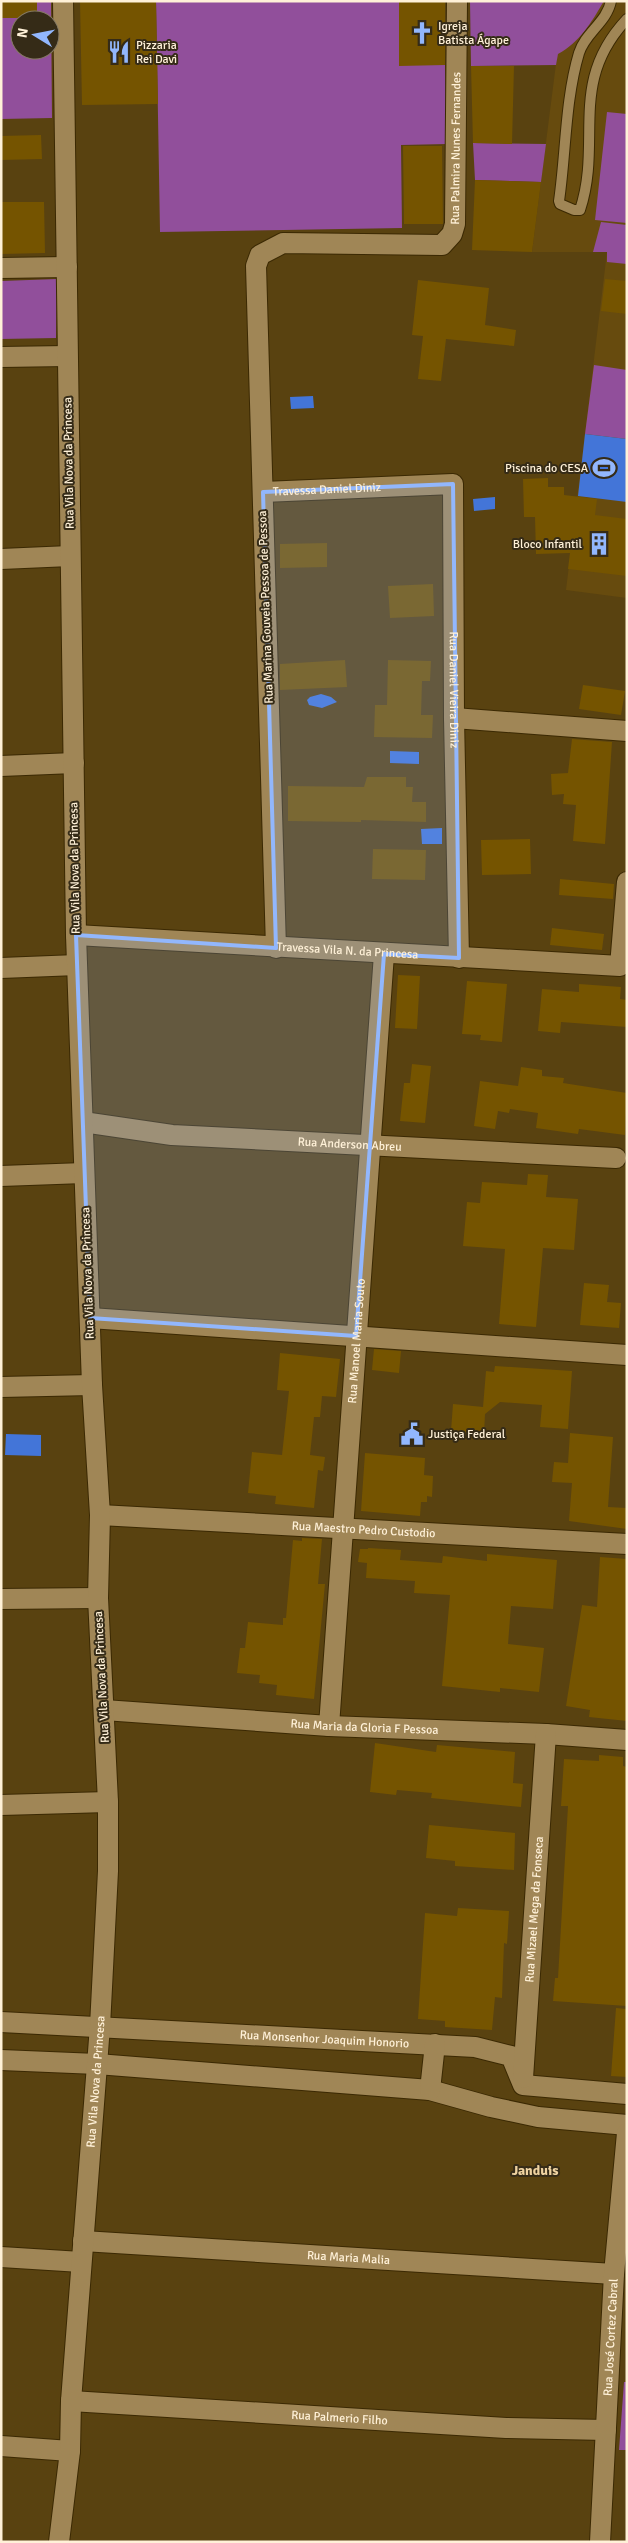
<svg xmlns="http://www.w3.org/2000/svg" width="628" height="2543" font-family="Signika,sans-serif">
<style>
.built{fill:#674b0e}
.green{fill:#914f9b;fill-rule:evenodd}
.water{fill:#4375d8}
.building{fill:#755400}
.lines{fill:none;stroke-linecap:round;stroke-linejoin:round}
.lane-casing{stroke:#3b2903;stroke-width:12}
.street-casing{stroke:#3b2903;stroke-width:22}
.lane{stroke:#a08656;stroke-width:10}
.street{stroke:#a08656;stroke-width:20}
.marked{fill:#92b7fd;fill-opacity:0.2;stroke:#92b7fd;stroke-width:4;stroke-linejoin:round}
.labels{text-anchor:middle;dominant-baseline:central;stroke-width:4;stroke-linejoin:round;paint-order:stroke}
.poi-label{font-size:12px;fill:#fff1d8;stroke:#352b17;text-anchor:start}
.street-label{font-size:12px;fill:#fff1d8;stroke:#352b17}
.neighbourhood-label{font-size:14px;font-weight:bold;fill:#efd3a1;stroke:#352b17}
</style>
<rect width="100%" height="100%" fill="#594210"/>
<path class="built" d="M564 1H627V598L566 590 607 252H532Z"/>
<path class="green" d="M1 1H51L52 118 1 119ZM20 20H50V50H20Z
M156 1H399L400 65H445L447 144 401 145 402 228 160 232Z
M470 1H604C591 23 580 42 558 54L556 65 471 66Z
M607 112 627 114V223L595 220Z
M473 143 546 144 541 182 475 180Z
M601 222 627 225V264L607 262V252H593Z
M57 279 56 338 1 339V281Z
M594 365 627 370V439L585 434Z
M624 2382H627V2450H619Z"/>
<path class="water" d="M313 396 314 408 291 409 290 397Z
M585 434 627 439V502L578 496Z
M495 497V509L474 511 473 499Z
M321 694 331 697 337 702 322 708 309 705 307 700 310 697Z
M390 751 419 752V764L390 763Z
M442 828V844H422L421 829Z
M6 1434 41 1435V1456L5 1455Z"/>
<path class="building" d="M1 1H37V18H1Z
M80 1H156L158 104 82 105Z
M399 1H445V65L399 66Z
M471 66H514L512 144 473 143Z
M41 135 42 159 1 160V136Z
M403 146H442L443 224H404Z
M475 180 541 182 532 252 472 250Z
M1 202H44L45 253 1 254Z
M605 279 627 281V314L601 311Z
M418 280 489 288 485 325 516 330 514 346 446 339 441 381 418 379 423 336 412 335Z
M548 478V487H564V495L597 499 595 515 627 519V576L568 569 570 553 536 554 535 517H524L523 479Z
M327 543V567L280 568V544Z
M433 584 434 616 390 618 388 586Z
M345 660 347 687 280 690V664Z
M388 660 431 661 430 681H422L421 715H433L432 738 374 737 375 705H387Z
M583 685 625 691 621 715 579 709Z
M572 739 612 742 605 844 573 841 576 805 563 804 564 794 552 795 551 774 568 773Z
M367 777H406V787H413L412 802H426V822L361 820V822L288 821V786L364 787Z
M530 839 531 874 482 875 481 840Z
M373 849 426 850 425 880 372 879Z
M560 879 614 884 613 899 559 895Z
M552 928 604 934 602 950 550 945Z
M398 975 420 976 417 1029 395 1028Z
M467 981 507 984 502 1042 480 1040 481 1035 462 1034Z
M579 984 621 987 620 999 627 1000V1027L561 1022 560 1033 538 1031 542 989 579 992Z
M412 1064 431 1066 425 1123 400 1121 404 1083H410Z
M521 1067 542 1070V1076L564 1078 563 1083 627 1093 625 1135 579 1129 578 1134 536 1128 538 1113 510 1109 509 1113 498 1111 495 1129 474 1126 480 1081 518 1086Z
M528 1174 548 1175 546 1197 578 1199 574 1250 543 1248 536 1327 499 1324 505 1249 463 1246 467 1202 480 1203 482 1182 527 1185Z
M584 1283 609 1285 607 1302 621 1303 619 1328 580 1325Z
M374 1349 401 1351 399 1373 372 1370Z
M280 1353 340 1359 336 1397 322 1396 320 1417H314L310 1455 325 1457 323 1471 318 1470 314 1508 275 1504 276 1496 248 1493 252 1452 282 1455 289 1391 277 1390Z
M495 1366 572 1371 568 1429 540 1427 542 1405 500 1402 485 1414 484 1434 451 1431 453 1404 483 1407 486 1371 494 1372Z
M570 1433 613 1437 608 1507 627 1508V1529L569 1521 572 1483 552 1482 554 1462 568 1463Z
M365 1453 425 1458 424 1475 433 1476 432 1497 427 1496V1502H421L420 1516 361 1511Z
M302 1538 322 1539 318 1584H325L314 1699 276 1695 277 1685 259 1683 260 1675 237 1673 240 1648H245L248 1622 283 1625V1618H286L293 1540 302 1541Z
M368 1548 401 1550 400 1560 442 1563 443 1556 487 1561V1554L557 1560 553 1609 511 1606 508 1644 544 1648 539 1692 500 1688V1692L442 1686 450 1595 414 1593 415 1581 366 1578 367 1563 358 1562 360 1549H368Z
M600 1557 627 1559V1721L589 1717 590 1710 566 1706 582 1605 597 1607Z
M375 1743 436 1752 437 1745 515 1752 513 1783 523 1784 521 1807 431 1798 432 1793 397 1790 396 1795 370 1792Z
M599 1755 623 1757V1766L627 1767V2006L553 2001 555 1978H558L568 1806H561L564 1759 599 1761Z
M429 1825 515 1833 514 1870 455 1866V1861L426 1858Z
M458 1908 509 1911 507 1944 504 1943 502 1998 495 1997 492 2030 445 2027V2021L418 2019 425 1913 457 1916Z
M616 2008 627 2009V2077L611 2076Z"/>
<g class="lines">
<defs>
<path id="lane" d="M611 1C607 22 585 33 579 53 565 100 566 153 559 201L560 204 574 210H580C603 140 567 83 627 19"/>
<g id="street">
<path d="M1 268 67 267"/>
<path d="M1 357 67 356"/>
<path id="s1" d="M263 492 453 484 454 718 459 958"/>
<path d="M1 559 70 556"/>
<path d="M454 718 627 731"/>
<path d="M1 766 74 763"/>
<path id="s2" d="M76 935 620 966 627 882"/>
<path id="s3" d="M276 948 256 266 260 255 283 243 442 245 452 234 455 224 457 1"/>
<path d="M1 968 77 965"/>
<path id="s4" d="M83 1122 172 1135 616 1158"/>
<path d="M1 1176 84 1173"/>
<path d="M90 1318 627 1355"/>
<path d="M1 1387 92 1385"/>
<path id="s5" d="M100 1515 627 1544"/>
<path d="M1 1599 98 1598"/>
<path id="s6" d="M104 1710 329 1726 546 1734 627 1740"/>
<path id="s7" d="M329 1726 384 954"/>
<path d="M1 1805 108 1802"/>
<path id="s8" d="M1 2022 475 2047 511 2056 523 2085 627 2094"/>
<path d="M1 2060 97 2064 430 2090 491 2107 538 2117 627 2125"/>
<path id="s9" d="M523 2078 546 1734"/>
<path d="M430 2090 435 2044"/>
<path id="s10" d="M83 2241 614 2274"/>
<path d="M1 2257 81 2262"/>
<path id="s11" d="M71 2401 506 2428 606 2430"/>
<path d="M1 2446 70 2451"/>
<path id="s12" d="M59 2542 70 2451 71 2401 100 2026 108 1871V1802L98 1598 100 1515 92 1385 76 935 63 1"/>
<path id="s13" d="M600 2542 614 2274 627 2133"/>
</g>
</defs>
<use href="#lane" class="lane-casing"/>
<use href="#street" class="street-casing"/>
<use href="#lane" class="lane"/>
<use href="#street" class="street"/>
</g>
<path class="marked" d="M453 484 459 958 384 954 356 1336 90 1318 76 935 276 948 263 492Z"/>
<defs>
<symbol id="church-bare" viewBox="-9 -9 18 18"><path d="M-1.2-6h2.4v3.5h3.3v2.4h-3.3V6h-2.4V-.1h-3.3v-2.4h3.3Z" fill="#92b7fd" stroke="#352b17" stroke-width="2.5" paint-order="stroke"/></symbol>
<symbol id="restaurant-bare" viewBox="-9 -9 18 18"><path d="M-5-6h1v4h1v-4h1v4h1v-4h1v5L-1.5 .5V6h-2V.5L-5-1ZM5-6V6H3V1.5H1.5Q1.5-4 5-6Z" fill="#92b7fd" stroke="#352b17" stroke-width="2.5" paint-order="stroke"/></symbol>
<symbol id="stadium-bare" viewBox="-9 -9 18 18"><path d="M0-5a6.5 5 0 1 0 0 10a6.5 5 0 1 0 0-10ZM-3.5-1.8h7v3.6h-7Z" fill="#92b7fd" stroke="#352b17" stroke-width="2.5" paint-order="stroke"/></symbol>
<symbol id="building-bare" viewBox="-9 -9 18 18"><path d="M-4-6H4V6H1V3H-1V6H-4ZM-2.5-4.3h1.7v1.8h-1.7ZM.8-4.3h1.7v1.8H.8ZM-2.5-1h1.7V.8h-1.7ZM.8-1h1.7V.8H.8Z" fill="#92b7fd" stroke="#352b17" stroke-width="2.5" paint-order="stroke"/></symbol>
<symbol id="civic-bare" viewBox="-9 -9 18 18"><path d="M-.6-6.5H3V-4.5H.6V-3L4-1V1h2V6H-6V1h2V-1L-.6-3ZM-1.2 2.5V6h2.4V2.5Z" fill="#92b7fd" stroke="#352b17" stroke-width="2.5" paint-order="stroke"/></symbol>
</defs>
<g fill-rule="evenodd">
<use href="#church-bare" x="406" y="17" width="32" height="32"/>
<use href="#restaurant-bare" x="103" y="36" width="32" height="32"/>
<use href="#stadium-bare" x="588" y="452" width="32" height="32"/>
<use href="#building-bare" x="583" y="528" width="32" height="32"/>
<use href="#civic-bare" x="396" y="1418" width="32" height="32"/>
</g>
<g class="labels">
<g class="poi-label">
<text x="438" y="26">Igreja<tspan x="438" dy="14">Batista Ágape</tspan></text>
<text x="136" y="45">Pizzaria<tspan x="136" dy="14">Rei Davi</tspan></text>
<text x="588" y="468" text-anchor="end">Piscina do CESA</text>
<text x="582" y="544" text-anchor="end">Bloco Infantil</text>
<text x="428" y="1434">Justiça Federal</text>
</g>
<g class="street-label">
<text stroke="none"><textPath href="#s3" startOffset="980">Rua Palmira Nunes Fernandes</textPath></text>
<text transform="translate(69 463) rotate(-91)">Rua Vila Nova da Princesa</text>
<text stroke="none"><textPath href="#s1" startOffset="64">Travessa Daniel Diniz</textPath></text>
<text transform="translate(266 607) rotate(-92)">Rua Marina Gouveia Pessoa de Pessoa</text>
<text stroke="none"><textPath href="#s1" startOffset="396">Rua Daniel Vieira Diniz</textPath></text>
<text transform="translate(75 868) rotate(-91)">Rua Vila Nova da Princesa</text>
<text stroke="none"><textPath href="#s2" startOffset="272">Travessa Vila N. da Princesa</textPath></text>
<text stroke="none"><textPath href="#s4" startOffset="268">Rua Anderson Abreu</textPath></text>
<text transform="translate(88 1273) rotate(-92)">Rua Vila Nova da Princesa</text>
<text stroke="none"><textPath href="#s7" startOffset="386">Rua Manoel Maria Souto</textPath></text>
<text stroke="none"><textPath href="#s5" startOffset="264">Rua Maestro Pedro Custodio</textPath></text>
<text transform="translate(102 1677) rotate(-93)">Rua Vila Nova da Princesa</text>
<text stroke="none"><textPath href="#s6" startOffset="261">Rua Maria da Gloria F Pessoa</textPath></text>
<text stroke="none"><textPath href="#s9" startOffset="169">Rua Mizael Mega da Fonseca</textPath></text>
<text stroke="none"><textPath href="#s8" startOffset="324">Rua Monsenhor Joaquim Honorio</textPath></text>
<text stroke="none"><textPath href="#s12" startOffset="462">Rua Vila Nova da Princesa</textPath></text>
<text stroke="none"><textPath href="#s10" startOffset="266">Rua Maria Malia</textPath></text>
<text stroke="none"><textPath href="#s13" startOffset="205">Rua José Cortez Cabral</textPath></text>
<text stroke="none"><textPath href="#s11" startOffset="269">Rua Palmerio Filho</textPath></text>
</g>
<g class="neighbourhood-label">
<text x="535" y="2170">Janduis</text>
</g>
</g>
<rect width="628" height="2543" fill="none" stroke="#fff1d8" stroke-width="5"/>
<g transform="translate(35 35) rotate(280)"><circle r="24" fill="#352b17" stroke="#867a64"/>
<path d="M0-4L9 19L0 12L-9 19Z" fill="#92b7fd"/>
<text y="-8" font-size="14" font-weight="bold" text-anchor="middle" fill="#fff1d8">N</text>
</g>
</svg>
